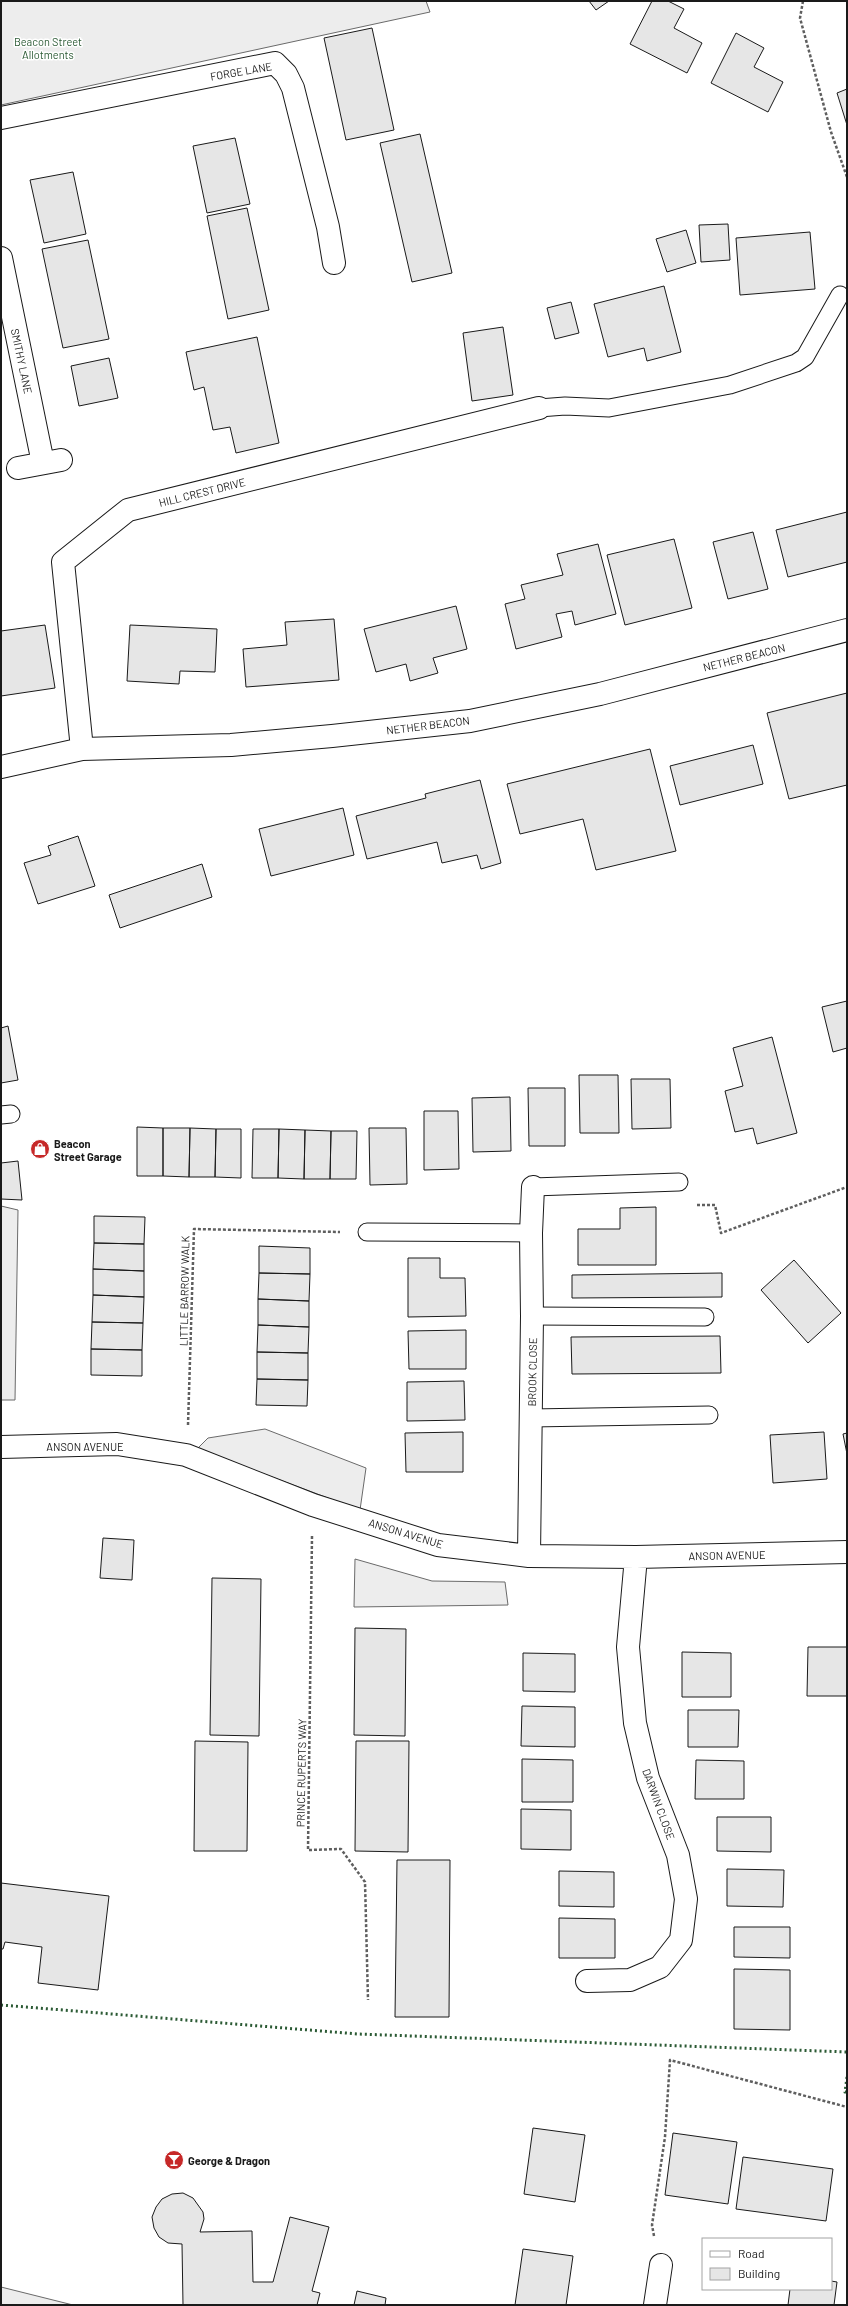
<svg xmlns="http://www.w3.org/2000/svg" width="848" height="2306" font-family="Barlow,sans-serif">
<style>
.built{fill:#ededed;stroke:#6a6a6a}
.building{fill:#e6e6e6;stroke:#1a1a1a}
.lines{fill:none;stroke-linecap:round;stroke-linejoin:round}
.service-casing{stroke:#1a1a1a;stroke-width:19}
.minor-casing{stroke:#1a1a1a;stroke-width:24}
.path{stroke:#5f5f5f;stroke-width:2.5;stroke-dasharray:3 2;stroke-linecap:butt}
.service{stroke:#fff;stroke-width:17}
.minor{stroke:#fff;stroke-width:22}
.hedge{stroke:#2b5a34;stroke-width:3;stroke-dasharray:2 3;stroke-linecap:butt}
.labels{text-anchor:middle;dominant-baseline:central;stroke-width:3;stroke-linejoin:round;paint-order:stroke}
.park-label{font-size:11px;fill:#2b5a34;stroke:#fff}
.street-label{font-size:11px;fill:#1a1a1a;stroke:#fff}
.poi-label{font-size:11px;font-weight:bold;fill:#1a1a1a;stroke:#fff;text-anchor:start}
</style>
<rect width="100%" height="100%" fill="#fff"/>
<path class="built" d="M1 1H426L430 12 1 105Z
M1 1206 18 1210 15 1400H1Z
M265 1429 366 1468 360 1510 197 1449 208 1438Z
M355 1559 432 1581 505 1582 508 1605 354 1607Z
M1 2287 73 2305H1Z"/>
<path class="building" d="M589 1H609L596 10Z
M652 1H668L684 9 674 28 702 43 687 73 630 44Z
M372 28 394 130 346 140 324 38Z
M736 33 764 48 754 67 783 82 768 112 711 83Z
M847 89V125L837 93Z
M420 134 452 273 412 282 380 143Z
M235 138 250 204 207 213 193 146Z
M73 172 86 234 44 243 30 180Z
M247 208 269 310 228 319 207 216Z
M728 224 730 260 701 262 699 225Z
M686 230 696 263 667 272 656 239Z
M810 232 815 289 740 295 736 238Z
M88 240 109 339 63 348 42 249Z
M664 286 681 352 647 361 644 348 608 357 594 304Z
M571 302 579 333 555 339 547 308Z
M503 327 513 395 472 401 463 333Z
M257 337 279 443 236 453 230 427 213 430 204 387 194 390 186 352Z
M109 358 118 398 79 406 71 366Z
M847 512V562L788 577 776 530Z
M753 532 768 589 728 599 713 542Z
M674 539 692 608 625 625 607 555Z
M598 544 616 614 575 625 572 611 556 614 562 637 516 649 505 604 525 599 521 585 563 575 557 554Z
M456 606 467 649 433 658 438 673 410 681 406 664 376 672 364 629Z
M334 619 339 680 246 687 243 649 287 645 285 622Z
M45 625 55 688 1 696V631Z
M130 625 217 629 215 672 180 671 179 684 127 681Z
M847 693V785L789 799 767 713Z
M753 745 763 784 680 805 670 766Z
M650 749 676 851 596 870 583 819 520 834 507 784Z
M480 780 501 863 481 869 477 855 442 863 437 842 367 859 356 816 426 798 425 794Z
M343 808 354 855 271 876 259 829Z
M78 836 95 886 38 904 24 863 51 855 48 846Z
M202 864 212 897 120 928 109 895Z
M847 1001V1048L833 1052 822 1007Z
M8 1026 18 1080 1 1083V1028Z
M772 1037 797 1133 757 1144 753 1128 735 1132 725 1091 743 1086 733 1048Z
M579 1075H618L619 1133H580Z
M631 1079H670L671 1128 632 1129Z
M528 1088H565V1146H529Z
M510 1097 511 1151 473 1152 472 1098Z
M424 1111H458L459 1169 424 1170Z
M137 1127 163 1128V1176H137Z
M163 1128H190L189 1177 163 1176Z
M190 1128 216 1129 215 1177H189Z
M369 1128H406L407 1184 370 1185Z
M216 1129H241V1178L215 1177Z
M253 1129H279L278 1178H252Z
M279 1129 305 1130 304 1179 278 1178Z
M305 1130 331 1131 330 1179H304Z
M331 1131H357L356 1179H330Z
M18 1161 22 1200 1 1199V1163Z
M656 1207V1265H578V1229H620V1208Z
M94 1216 145 1217 144 1244 94 1243Z
M94 1243 144 1244V1271L93 1269Z
M259 1246 310 1248V1274L259 1273Z
M408 1258H440V1278H465L466 1316 408 1317Z
M794 1260 841 1313 808 1343 761 1290Z
M93 1269 144 1271V1297L93 1295Z
M259 1273 310 1274 309 1301 258 1299Z
M722 1273V1297L572 1298V1275Z
M93 1295 144 1297 143 1323 92 1322Z
M258 1299 309 1301V1327L258 1325Z
M92 1322 143 1323 142 1350 91 1349Z
M258 1325 309 1327 308 1353 257 1352Z
M466 1330V1369H409L408 1331Z
M720 1336 721 1373 572 1374 571 1337Z
M91 1349 142 1350V1376L91 1375Z
M257 1352 308 1353V1380L257 1379Z
M257 1379 308 1380 307 1406 256 1405Z
M464 1381 465 1420 407 1421V1382Z
M463 1432V1472H406L405 1433Z
M824 1432 827 1479 773 1483 770 1435Z
M847 1433V1454L843 1434Z
M103 1538 134 1540 132 1580 100 1578Z
M212 1578 261 1579 259 1736 210 1735Z
M355 1628 406 1629 405 1736 354 1735Z
M808 1647H847V1696H807Z
M682 1652 731 1653V1697H682Z
M523 1653 575 1654V1692L523 1691Z
M522 1706 575 1707V1747L521 1746Z
M688 1710H739L738 1747H688Z
M195 1741 248 1742 247 1851H194Z
M356 1741H409L408 1852 355 1851Z
M522 1759 573 1760V1802H522Z
M696 1760 744 1761V1799H695Z
M521 1809 571 1810V1850L521 1849Z
M717 1817H771V1852L717 1851Z
M397 1860H450L449 2017H395Z
M727 1869 784 1870 783 1907 727 1906Z
M559 1871 614 1872V1907L559 1906Z
M1 1883 109 1896 98 1990 38 1983 42 1947 5 1942 3 1949H1Z
M559 1918 615 1919V1958H559Z
M734 1927H790V1958L734 1957Z
M734 1969 790 1970V2030L734 2029Z
M533 2128 585 2135 575 2202 524 2194Z
M673 2133 737 2142 728 2204 665 2195Z
M743 2157 833 2169 826 2221 736 2209Z
M183 2193 193 2198 203 2212 204 2219 200 2232 252 2231 253 2282H273L290 2217 329 2227 312 2291 320 2293 317 2305H183L182 2244 168 2243 159 2237 154 2228 152 2217 156 2207 162 2199 172 2194Z
M523 2249 573 2256 566 2305H515Z
M831 2281 837 2282 834 2305H788L790 2289H831Z
M357 2291 386 2298 385 2305H354Z"/>
<g class="lines">
<defs>
<path id="service" d="M539 408 565 406 609 408 730 385 796 363 805 357 840 295
M1 1115 11 1114
M533 1187 679 1182
M367 1232 531 1233
M532 1316 705 1317
M531 1418 709 1415"/>
<path id="minor" d="M1 118 275 63 286 74 293 88 328 227 334 263
M1 258 43 463
M18 468 61 460
M82 749 63 562 128 510 539 408
M1 767 82 749 231 745 332 736 470 721 600 694 847 630
M1 1447 117 1444 186 1455 313 1505 438 1545 529 1556 636 1557 847 1552
M529 1556 532 1316 531 1233 533 1187
M587 1981 630 1980 660 1967 681 1940 686 1899 678 1855 648 1778 635 1723 628 1647 636 1557
M655 2305 661 2265"/>
</defs>
<use href="#service" class="service-casing"/>
<use href="#minor" class="minor-casing"/>
<path class="path" d="M803 1 800 18 831 132 847 177
M697 1205H715L721 1233 847 1187
M188 1425 194 1229 340 1232
M312 1536 308 1850 341 1849 365 1882 368 2000
M654 2236 652 2225 665 2137 670 2060 847 2107"/>
<use href="#service" class="service"/>
<use href="#minor" class="minor"/>
<path class="hedge" d="M1 2005 358 2034 847 2052
M847 2077 845 2092H847"/>
</g>
<defs>
<symbol id="shop-disc" viewBox="-11 -11 22 22"><circle r="9.5" fill="#c62828" stroke="#fff"/><path d="M-5-2.5h2.3a2.7 3.5 0 0 1 5.4 0H5L5.5 6h-11ZM-1.5-2.5h3a1.5 2.3 0 0 0-3 0Z" fill="#fff"/></symbol>
<symbol id="bar-disc" viewBox="-11 -11 22 22"><circle r="9.5" fill="#c62828" stroke="#fff"/><path d="M-6-5H6L.8 .8V4.5H3.5V6h-7V4.5H-.8V.8Z" fill="#fff"/></symbol>
</defs>
<g fill-rule="evenodd">
<use href="#shop-disc" x="29" y="1138" width="22" height="22"/>
<use href="#bar-disc" x="163" y="2149" width="22" height="22"/>
</g>
<g class="labels">
<g class="park-label">
<text x="48" y="41">Beacon Street<tspan x="48" dy="13">Allotments</tspan></text>
</g>
<g class="street-label">
<text transform="translate(241 71) rotate(-10)">FORGE LANE</text>
<text transform="translate(22 361) rotate(78)">SMITHY LANE</text>
<text transform="translate(202 492) rotate(-14)">HILL CREST DRIVE</text>
<text transform="translate(744 657) rotate(-14)">NETHER BEACON</text>
<text transform="translate(428 725) rotate(-7)">NETHER BEACON</text>
<text transform="translate(184 1291) rotate(-89)">LITTLE BARROW WALK</text>
<text transform="translate(532 1372) rotate(-89)">BROOK CLOSE</text>
<text x="85" y="1446">ANSON AVENUE</text>
<text transform="translate(406 1533) rotate(17)">ANSON AVENUE</text>
<text transform="translate(727 1555) rotate(-1)">ANSON AVENUE</text>
<text transform="translate(301 1773) rotate(-89)">PRINCE RUPERTS WAY</text>
<text transform="translate(659 1804) rotate(70)">DARWIN CLOSE</text>
</g>
<g class="poi-label">
<text x="54" y="1143">Beacon<tspan x="54" dy="13">Street Garage</tspan></text>
<text x="188" y="2160">George &amp; Dragon</text>
</g>
</g>
<rect width="848" height="2306" fill="none" stroke="#1a1a1a" stroke-width="4"/>
<rect x="702" y="2238" width="130" height="52" fill="#ffffff" stroke="#a3a3a3"/>
<rect x="710" y="2251" width="20" height="6" fill="#ffffff" stroke="#a3a3a3"/>
<text x="738" y="2258" font-size="12" fill="#1a1a1a">Road</text>
<rect x="710" y="2268" width="20" height="12" fill="#e6e6e6" stroke="#a3a3a3"/>
<text x="738" y="2278" font-size="12" fill="#1a1a1a">Building</text>
</svg>
